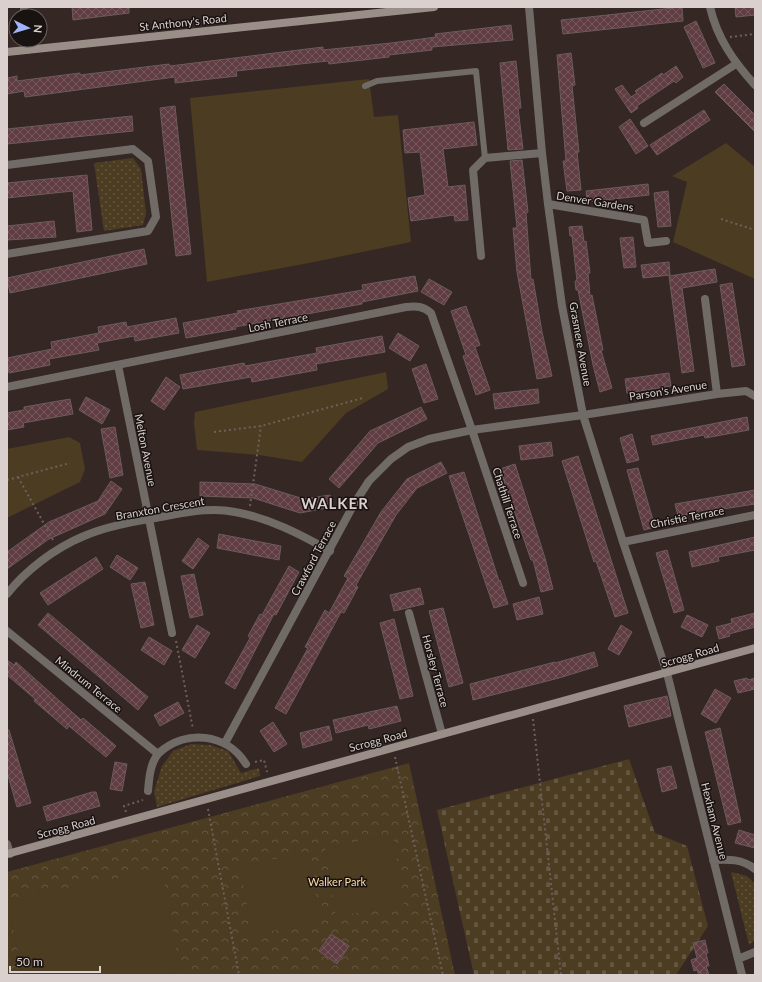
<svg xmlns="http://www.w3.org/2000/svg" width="762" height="982" font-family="Lato,sans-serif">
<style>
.grass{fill:url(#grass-dots)}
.cemetery{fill:url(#cemetery-stones)}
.park{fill:url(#park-crowns)}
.garden{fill:#4b3c22}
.building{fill:url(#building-cross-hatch);stroke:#6c5b5e}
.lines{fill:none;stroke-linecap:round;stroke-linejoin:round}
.path{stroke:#6d615e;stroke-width:2;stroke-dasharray:2 3;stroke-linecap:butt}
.lane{stroke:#716b67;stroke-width:6}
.street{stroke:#716b67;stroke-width:8}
.secondary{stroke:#998f88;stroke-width:8}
.labels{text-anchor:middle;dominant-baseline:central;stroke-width:3;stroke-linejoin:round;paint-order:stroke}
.street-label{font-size:11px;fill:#dad1cf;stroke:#181210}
.park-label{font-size:11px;fill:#fedca6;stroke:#181210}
.district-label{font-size:15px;font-weight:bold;letter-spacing:1px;fill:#dad1cf;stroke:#181210}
</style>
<defs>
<pattern id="grass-dots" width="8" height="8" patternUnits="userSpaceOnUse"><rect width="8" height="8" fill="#4b3c22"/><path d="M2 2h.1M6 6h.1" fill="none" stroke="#645741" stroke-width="1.8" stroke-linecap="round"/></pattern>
<pattern id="cemetery-stones" width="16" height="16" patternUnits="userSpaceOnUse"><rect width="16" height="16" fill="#4b3c22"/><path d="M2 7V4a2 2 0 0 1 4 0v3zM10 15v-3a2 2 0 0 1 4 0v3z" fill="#645741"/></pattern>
<pattern id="park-crowns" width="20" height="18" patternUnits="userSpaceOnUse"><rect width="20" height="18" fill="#4b3c22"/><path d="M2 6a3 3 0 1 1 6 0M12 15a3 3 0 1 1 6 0" fill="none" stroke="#645741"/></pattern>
<pattern id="building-cross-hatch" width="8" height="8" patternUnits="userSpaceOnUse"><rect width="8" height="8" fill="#603d43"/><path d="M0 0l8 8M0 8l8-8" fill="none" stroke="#76585d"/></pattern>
</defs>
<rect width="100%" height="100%" fill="#352724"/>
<path class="grass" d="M133 158 141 169 146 214 143 225 104 231 94 163Z
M191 744 210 745 228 751 241 773 259 768 260 776 157 807 154 791 162 766 173 751Z
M731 872 747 876 755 884V940L749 945Z"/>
<path class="cemetery" d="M629 759 655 833 687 846 708 926 676 975H474L437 810Z"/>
<path class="park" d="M409 763 455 975H7V872Z"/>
<path class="garden" d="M369 79 374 117 398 115 411 242 309 263 207 282 190 98Z
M726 143 755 167V279L673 242 687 182 672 176Z
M386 372 388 389 346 413 302 462 259 455 197 450 194 423 195 412Z
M69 437 80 443 85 469 80 482 7 518V449Z
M393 836 404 905 336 916 325 847Z
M309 853 320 923 252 934 240 865Z
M162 870 180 971 160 975H22L8 899Z"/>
<path class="building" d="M72 7H129V13L73 20Z
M682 7 683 21 563 34 561 20Z
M735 7H755V15L736 17Z
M696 21 715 63 703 68 684 27Z
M511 25 513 40 432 47V50L389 55V57L329 64 328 61 236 71 237 76 175 83V77L25 97 24 91 7 94V78L17 76V81L80 73V75L169 64 170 66 323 47V50L391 43 436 37 435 34Z
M571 53 575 85 572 86 579 152H577L581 190 567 191 563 161H566L557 55Z
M516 61 521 108H518L523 149 508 150 500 63Z
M676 66 683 77 676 83 674 81 637 106 638 108 631 113 615 89 622 85 631 97 637 93 635 91 662 73 663 75Z
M724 84 755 115V132L715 92Z
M175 106 191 254 176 256 160 108Z
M704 110 710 120 657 155 650 145Z
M132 116 133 131 7 144V129Z
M630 119 648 146 636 154 619 127Z
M474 122 477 145 443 149 448 187 465 185 468 220 455 221 454 215 411 221 408 198 425 195 420 152 405 153 403 130Z
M522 160 528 212 526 213 531 280 533 279 542 332 552 376 537 379 517 272 513 228H517L510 161Z
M87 175 92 230 77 232 73 191 7 198V183Z
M648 184 649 195 587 202 586 191Z
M668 191 671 226 658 227 654 193Z
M54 221 56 237 7 240V226Z
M582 226 584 242 586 241 590 273H588L590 296 592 295 603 350H601L612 388 600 392 593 365 578 290H576L575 281H577L572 236H570L569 227Z
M633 237 636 267 624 268 620 238Z
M144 249 147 264 10 293 7 278Z
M669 262 670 275 643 278 641 265Z
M715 269 717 282 682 288 694 371 682 373 669 276Z
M415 276 418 291 362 302V304L235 327 236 329 186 338 183 323 238 313 237 311 363 290 362 285Z
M429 279 452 292 444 305 421 292Z
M732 283 745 365 732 367 720 285Z
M466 306 480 345 475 347 490 390 476 395 463 356 466 355 451 311Z
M176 318 179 333 135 341 134 336 97 343 99 350 49 359 50 365 9 373 7 358 52 349 51 342 99 333 98 327 126 322 127 327Z
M398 333 419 346 410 361 389 348Z
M382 336 385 352 316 364 317 370 252 382 251 377 183 389 180 375 244 363 245 366 317 353 316 348Z
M426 364 438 399 424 403 412 369Z
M669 373 671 386 627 393 625 379Z
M166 377 180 387 164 410 151 401Z
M538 389 539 403 495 409 493 394Z
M86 397 110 410 102 424 79 410Z
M70 399 73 414 23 423 24 427 7 430V413L24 410V407Z
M421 407 427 419 378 443 339 488 329 479 370 431Z
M747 417 749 430 705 438 704 435 653 445 651 436Z
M115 427 123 475 110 478 101 429Z
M632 434 639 460 627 463 620 438Z
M551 442 553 456 521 460 519 446Z
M578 456 628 613 615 617 596 561 594 562 562 461Z
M441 462 447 473 417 488 396 515 356 585 358 587 344 613 341 612 286 714 275 708 308 648 305 647 325 610 329 613 348 578 344 576 381 512 407 479Z
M515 464 545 558 553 589 541 592 533 560H531L500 469Z
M638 468 655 527 644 530 627 470Z
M464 472 499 581 500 580 508 604 494 608 449 476Z
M111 481 122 489 105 514 49 539 7 569V552L49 522 98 501Z
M200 482 255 484 304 499 330 495 332 507 300 513 253 498 200 496Z
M755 490V504L678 516 675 504Z
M219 534 281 546 279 560 217 548Z
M755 537V550L718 557 719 561 692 567 689 552Z
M198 538 209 546 193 569 182 561Z
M667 550 684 610 674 613 656 553Z
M117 555 138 568 130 580 110 567Z
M96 557 103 569 48 605 40 593Z
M289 566 299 572 276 615 274 614 235 689 225 683 250 638 248 636 260 614 262 615Z
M194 574 203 615 190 618 181 576Z
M145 582 154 625 141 628 131 584Z
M420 588 424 604 394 611 390 595Z
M539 597 543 614 517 620 513 604Z
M443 608 463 683 449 687 429 611Z
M48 613 148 697 138 710 38 625Z
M755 613V627L729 634 730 636 719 639 716 627 732 623 731 619Z
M687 615 708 625 702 637 681 627Z
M394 619 413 696 400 699 380 623Z
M197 625 210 633 195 658 182 650Z
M621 625 632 632 619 655 608 649Z
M149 637 172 651 164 665 141 650Z
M594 652 598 666 559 678 473 700 470 684 555 662V663Z
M7 660 14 665 16 662 81 720 83 718 116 746 106 757 69 726 67 729 34 701 35 699 7 675Z
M747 678 748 680 755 678V689L738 693 734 681Z
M715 689 731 698 716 723 701 714Z
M667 696 671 716 629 727 624 706Z
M178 702 184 713 160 726 154 715Z
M397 706 401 721 369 729 368 725 336 733 333 720Z
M273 722 287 744 274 752 260 731Z
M329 726 332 740 303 748 300 733Z
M720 728 741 822 728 825 705 732Z
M7 730H9L31 803 17 807 7 772Z
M115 762 127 764 122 791 110 789Z
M671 766 677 788 662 792 657 769Z
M92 792H96L100 806 47 821 43 807Z
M739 830 755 835V848L735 843Z
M331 934 349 946 337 964 319 951Z
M705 940 708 953H706L709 966H706L709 975H699L697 970 694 971 691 960 697 958 693 943Z"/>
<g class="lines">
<path class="path" d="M730 37 755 34
M721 219 755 230
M214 432 261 426 363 398
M18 477 53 540
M7 480 70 463
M250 506 261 426
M176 641 193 729
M533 719 561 975
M395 757 443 975
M255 762 264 760 267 772
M208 809 239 975
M126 812 124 806 143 800"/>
<path class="lane" d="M365 86 377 81 476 71 485 158"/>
<path class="street" d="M24 7V16
M529 7 542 153 548 204 562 306 583 415 623 542 667 673 742 975
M710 7C717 38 734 62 755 85
M26 40 27 50
M644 123 736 64
M7 165 133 149 148 161 156 217 148 231 7 254
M548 204 644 220 648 243 666 241
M481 256 473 170 485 158 542 153
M705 299 717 394
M118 365 172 633
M7 387 406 307C417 306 423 306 431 313L472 430 523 583
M623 542 755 515
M7 594C26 570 55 548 84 536 109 525 139 521 166 516 189 512 212 507 235 512 269 518 300 534 330 551
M409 613 442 734
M7 631 158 754
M225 743 354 504 369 481 391 459 408 447 429 439 472 430 583 415 717 394 746 391 755 396
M148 791C149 780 150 762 159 753 185 729 227 733 246 764
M7 844 10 854
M713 860C729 859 742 859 755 869
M738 959 755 952"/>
<path class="secondary" d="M7 52 434 7
M7 854 755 648"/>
</g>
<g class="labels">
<g class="street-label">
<text transform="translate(183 22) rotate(-6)">St Anthony's Road</text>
<text transform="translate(595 201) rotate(9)">Denver Gardens</text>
<text transform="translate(278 322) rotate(-11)">Losh Terrace</text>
<text transform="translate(581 344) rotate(80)">Grasmere Avenue</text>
<text transform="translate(668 390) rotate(-9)">Parson's Avenue</text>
<text transform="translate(146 450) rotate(79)">Melton Avenue</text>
<text transform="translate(508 503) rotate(72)">Chathill Terrace</text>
<text transform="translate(160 508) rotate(-10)">Branxton Crescent</text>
<text transform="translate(687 517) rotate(-11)">Christie Terrace</text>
<text transform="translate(313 558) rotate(-62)">Crawford Terrace</text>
<text transform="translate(690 655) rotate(-16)">Scrogg Road</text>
<text transform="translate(436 671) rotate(75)">Horsley Terrace</text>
<text transform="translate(89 684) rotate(39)">Mindrum Terrace</text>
<text transform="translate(378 740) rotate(-15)">Scrogg Road</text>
<text transform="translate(715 821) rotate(76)">Hexham Avenue</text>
<text transform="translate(66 827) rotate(-15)">Scrogg Road</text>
</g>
<g class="park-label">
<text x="337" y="881">Walker Park</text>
</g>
<g class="district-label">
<text x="335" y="503">WALKER</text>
</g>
</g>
<rect width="762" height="982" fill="none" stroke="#dad1cf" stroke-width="16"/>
<g transform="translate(28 28) rotate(95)"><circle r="19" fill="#181210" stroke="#665e5c"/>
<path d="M0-3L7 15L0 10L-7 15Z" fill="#a0b3fd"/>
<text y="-6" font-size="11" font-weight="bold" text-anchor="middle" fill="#dad1cf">N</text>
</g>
<path d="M10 966v6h90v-6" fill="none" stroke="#dad1cf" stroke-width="2"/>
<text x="16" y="966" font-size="12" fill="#dad1cf" stroke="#181210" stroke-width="3" paint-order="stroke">50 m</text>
</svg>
